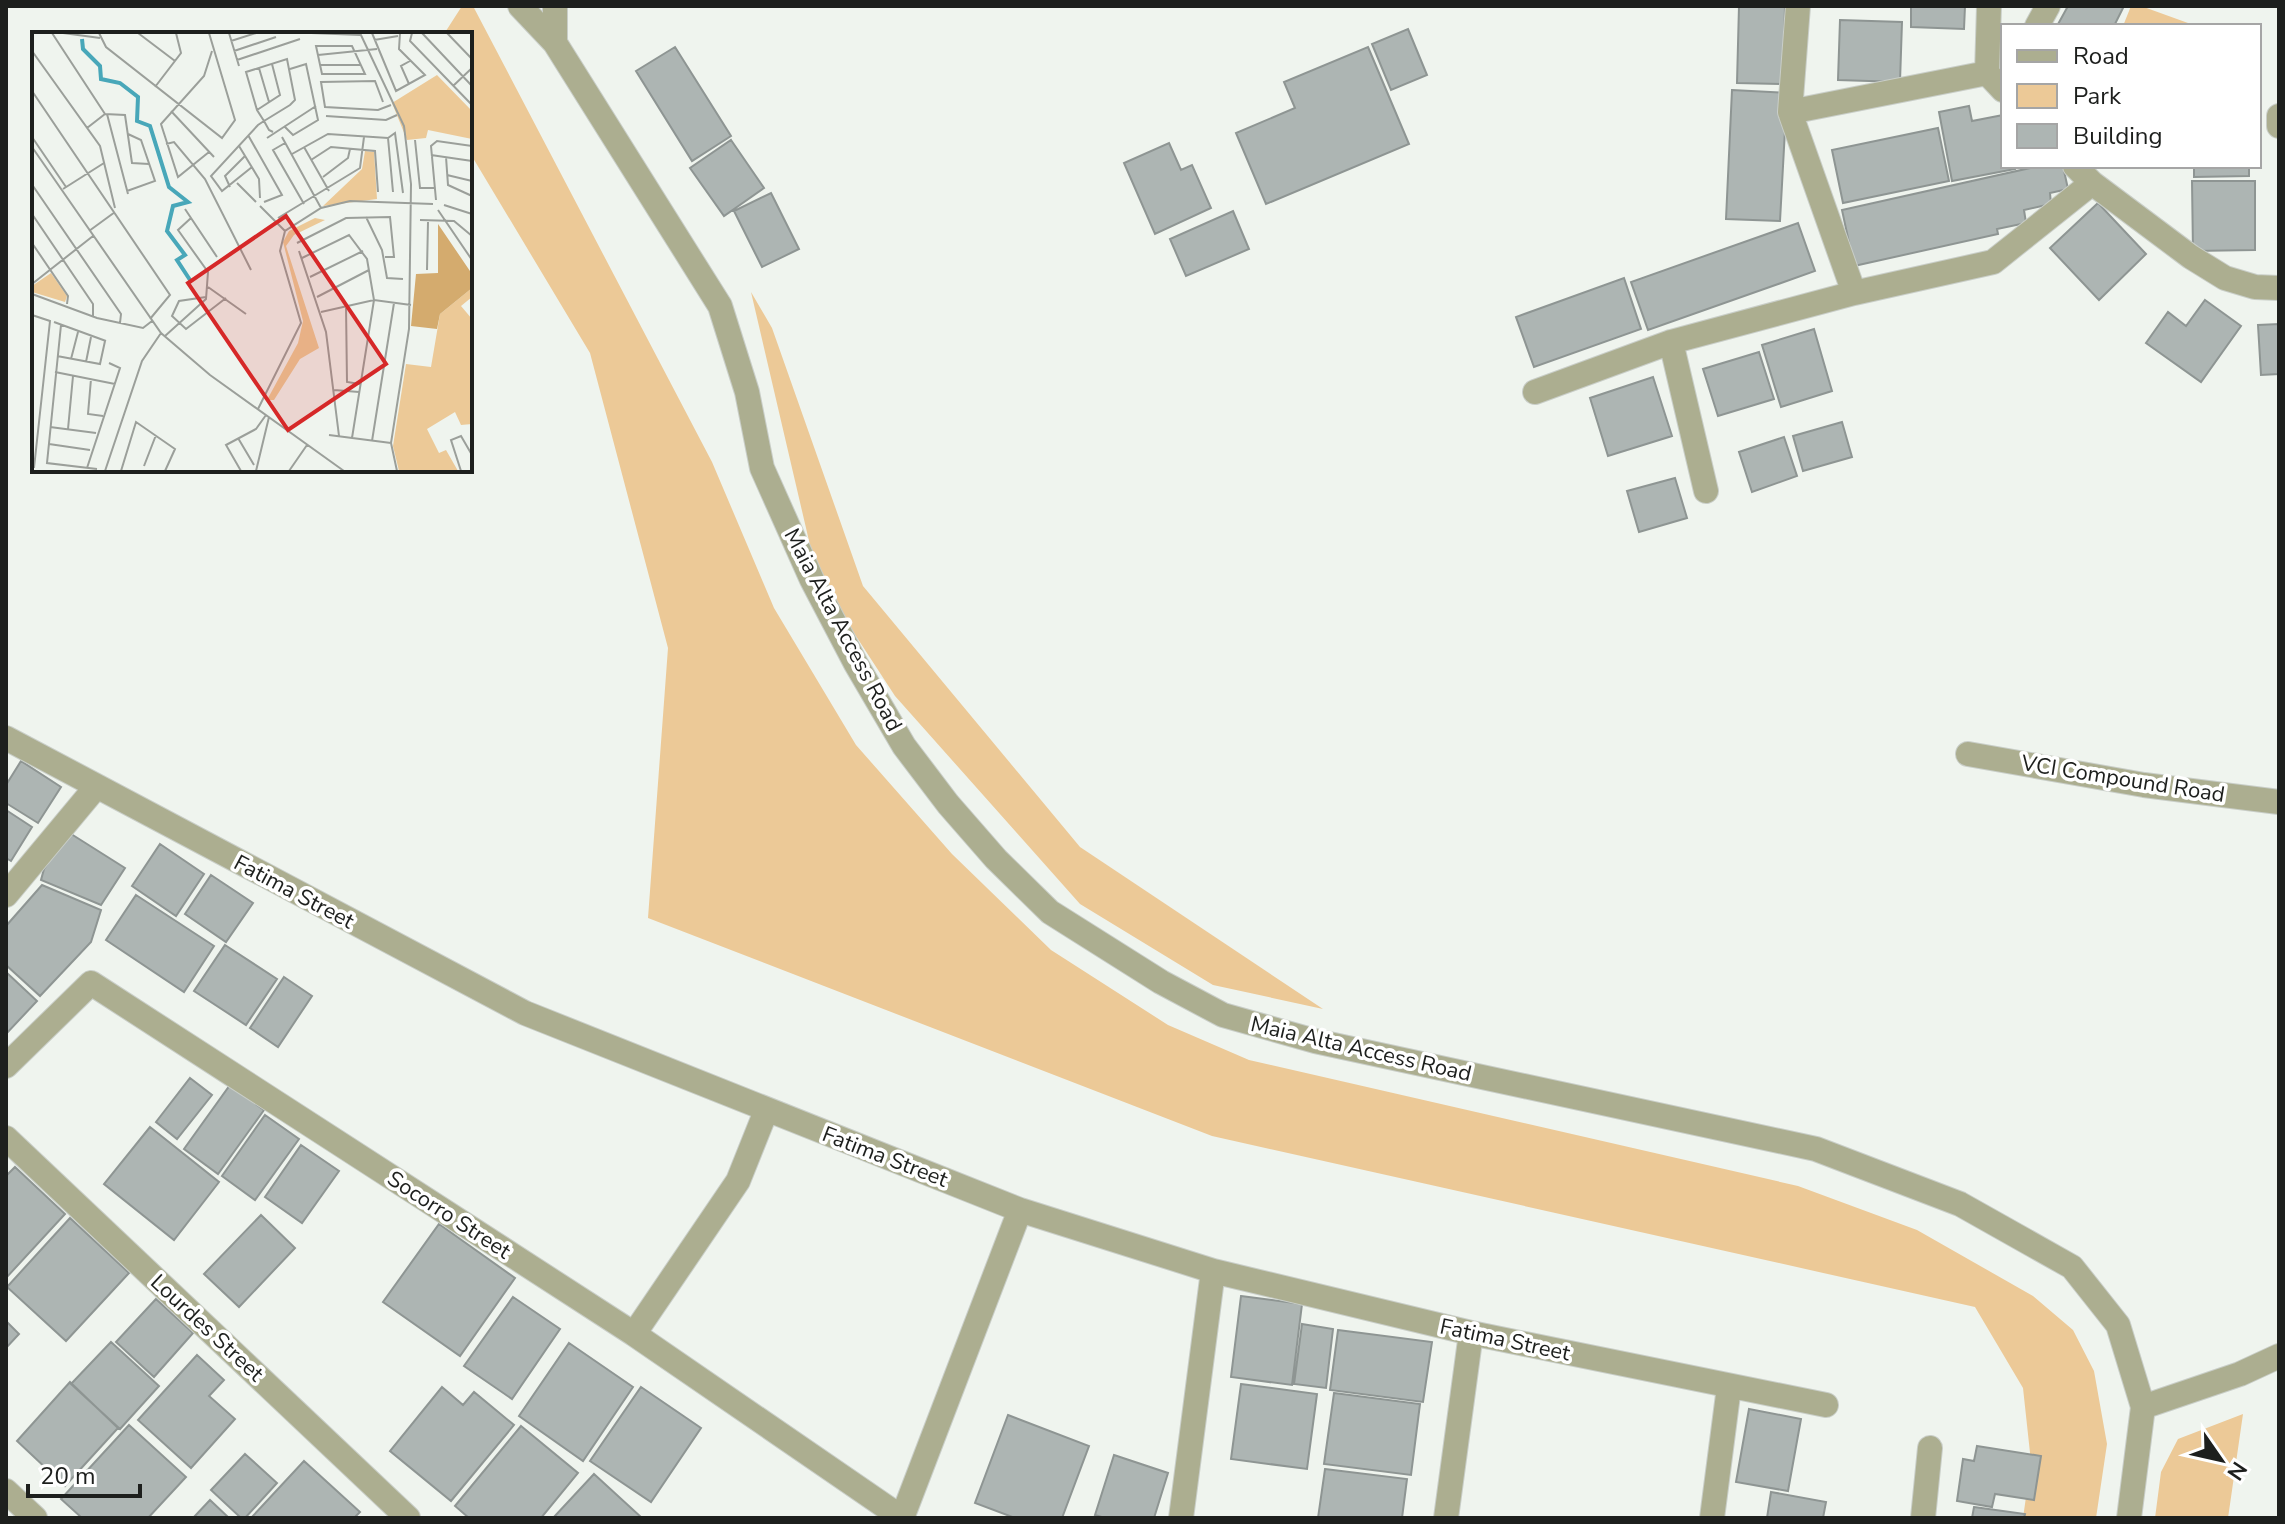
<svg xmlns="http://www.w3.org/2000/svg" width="2285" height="1524" font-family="'Nunito Sans',sans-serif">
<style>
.green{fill:#ecc997}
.building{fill:#adb5b3;stroke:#8e9593;stroke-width:2}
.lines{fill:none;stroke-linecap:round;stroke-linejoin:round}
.minor-casing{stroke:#c9cec8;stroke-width:26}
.minor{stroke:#acae90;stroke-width:24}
.labels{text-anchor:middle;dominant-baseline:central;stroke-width:7;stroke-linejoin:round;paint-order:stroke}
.street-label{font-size:22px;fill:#1d1f1d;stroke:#fff}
.inset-river{fill:none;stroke:#48a7b9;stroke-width:4}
.inset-road{fill:none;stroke:#9b9f9a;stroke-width:2}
.view{fill:#d62828;fill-opacity:0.15;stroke:#d62828;stroke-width:4}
.inset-edge{fill:none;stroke:#1d1f1d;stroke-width:4}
</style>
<rect width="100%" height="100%" fill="#eff4ee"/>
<path class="green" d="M462 6H473L712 462 774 608 856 745 952 854 1051 950 1168 1025 1249 1060 1798 1186 1917 1230 2033 1296 2073 1330 2094 1371 2107 1444 2096 1518H2023L2031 1462 2023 1388 1975 1307 1212 1136 648 918 668 648 590 353 470 153V34H444Z
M2131 6H2141L2188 23 2187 26H2123Z
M751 292 772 328 863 586 1080 847 1323 1009 1213 985 1080 904 895 696 852 630 813 558Z
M2243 1414 2228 1518H2155L2161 1472 2178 1439Z"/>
<path class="building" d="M1739 6H1785L1783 84 1737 83Z
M1911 6H1965L1964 29 1911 27Z
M2068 6H2124L2114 26H2057Z
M1840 20 1902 22 1900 82 1838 80Z
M1408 29 1427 75 1391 90 1372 44Z
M675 47 731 136 692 161 636 71Z
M1368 47 1409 144 1266 204 1236 133 1295 108 1284 82Z
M1732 90 1787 93 1780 221 1726 219Z
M1969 106 1972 121 2003 115V166H2014L2015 169 1952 181 1939 112Z
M1938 128 1949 181 1843 203 1832 150Z
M731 140 764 188 724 216 690 168Z
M1169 143 1181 170 1192 165 1211 208 1155 234 1124 163Z
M2039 166H2063L2068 189 2050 193 2051 204 2024 210 2026 223 1997 229 1998 234 1854 266 1842 210Z
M2194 166H2249V176L2194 177Z
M2192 181H2255V250L2193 251Z
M771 193 799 249 762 267 734 211Z
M2098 203 2146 254 2099 300 2050 248Z
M1233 211 1249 249 1186 276 1170 239Z
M1798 223 1815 271 1648 330 1631 282Z
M1624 278 1641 329 1534 367 1516 317Z
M2205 300 2241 326 2201 382 2146 343 2168 312 2186 326Z
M2279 324V374L2261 375 2258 325Z
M1814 329 1832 391 1781 407 1762 345Z
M1759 352 1774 399 1718 416 1703 369Z
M1653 377 1672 436 1608 456 1590 398Z
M1842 422 1852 457 1803 471 1793 436Z
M1784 437 1797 476 1752 492 1739 452Z
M1675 478 1687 518 1639 532 1627 491Z
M21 761 61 787 38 823 6 803V785Z
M6 810 32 827 11 861 6 858Z
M68 832 125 868 101 905 41 880 44 869Z
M160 844 204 874 176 916 132 886Z
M211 875 253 903 226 942 185 914Z
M42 885 101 910 91 942 40 996 6 965V926Z
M136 895 214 946 184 992 106 940Z
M225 945 277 979 246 1025 194 991Z
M6 972 37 1001 6 1034Z
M284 977 312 996 278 1047 250 1028Z
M190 1078 212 1095 177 1139 156 1122Z
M230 1085 264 1110 218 1174 184 1149Z
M265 1115 299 1139 255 1200 222 1176Z
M150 1127 219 1182 174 1240 104 1184Z
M301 1145 339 1171 302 1223 265 1197Z
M15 1167 65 1214 6 1278V1176Z
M261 1215 295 1248 239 1307 204 1274Z
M70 1218 129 1273 66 1341 7 1287Z
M439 1224 515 1278 460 1356 383 1302Z
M1241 1296 1302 1304 1292 1385 1231 1377Z
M513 1297 560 1329 512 1399 464 1366Z
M156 1299 193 1333 154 1377 116 1342Z
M6 1321 19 1334 6 1348Z
M1302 1324 1333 1329 1326 1388 1294 1384Z
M1338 1330 1432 1342 1423 1402 1330 1390Z
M111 1342 159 1386 120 1429 71 1384Z
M569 1343 633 1387 583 1461 519 1416Z
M197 1355 224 1380 209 1396 235 1419 191 1468 138 1420Z
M70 1382 118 1428 65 1486 17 1441Z
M1241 1384 1317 1394 1307 1469 1231 1459Z
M442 1387 463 1405 474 1392 514 1425 451 1501 390 1451Z
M641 1387 701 1428 651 1502 590 1461Z
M1334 1393 1420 1404 1411 1475 1324 1464Z
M1749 1409 1801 1419 1788 1491 1736 1482Z
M1008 1415 1089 1446 1062 1518H1015L975 1503Z
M129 1425 186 1477 148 1518H82L61 1499Z
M521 1426 578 1473 541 1518H469L455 1506Z
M1977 1446 2041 1456 2034 1500 1995 1494 1992 1507 1957 1501 1963 1459 1974 1461Z
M245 1454 277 1483 245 1518H241L211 1490Z
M1114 1455 1168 1473 1154 1518H1105L1095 1515Z
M304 1461 360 1512 354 1518H251Z
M1325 1469 1407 1479 1402 1518H1318Z
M594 1474 642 1518H553Z
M1771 1492 1826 1502 1823 1518H1767Z
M210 1500 229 1518H193Z
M1974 1507 2025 1514 2024 1518H1972Z"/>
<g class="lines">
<defs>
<path id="minor" d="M520 6 555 43 720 306 747 392 762 468 812 580 856 664 904 746 948 804 996 859 1050 912 1161 982 1223 1015 1315 1041 1816 1149 1960 1204 2072 1267 2118 1325 2143 1407 2129 1518
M555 6V43
M1798 6 1790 112 1854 293
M1989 6 1987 73 2003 90
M2037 26 2048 6
M1790 112 1987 73
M2279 116V126
M2075 166 2092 183 2191 257 2225 278 2255 287 2279 288
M1671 342 1706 491
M1535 392 1671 342 1854 293 1993 262 2092 183
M6 738 525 1013 1020 1210 1213 1271 1471 1333 1826 1405
M1968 754 2144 785 2279 802
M6 895 96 787
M6 1066 91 983 634 1334 902 1518
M6 1138 408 1518
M634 1334 738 1181 766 1111
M2143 1407 2240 1374 2279 1356
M6 1491 35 1518
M902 1518 1020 1210
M1181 1518 1213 1271
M1446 1518 1471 1333
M1712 1518 1729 1387
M1923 1518 1930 1448"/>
</defs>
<use href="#minor" class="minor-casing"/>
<use href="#minor" class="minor"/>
</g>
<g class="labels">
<g class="street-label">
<text transform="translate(843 630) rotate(62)">Maia Alta Access Road</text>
<text transform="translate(2123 779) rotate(9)">VCI Compound Road</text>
<text transform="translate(294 892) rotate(28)">Fatima Street</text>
<text transform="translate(1361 1049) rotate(13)">Maia Alta Access Road</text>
<text transform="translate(885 1157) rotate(21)">Fatima Street</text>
<text transform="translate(449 1215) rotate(33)">Socorro Street</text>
<text transform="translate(207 1328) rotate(43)">Lourdes Street</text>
<text transform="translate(1505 1340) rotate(12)">Fatima Street</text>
</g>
</g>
<g transform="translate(32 32)">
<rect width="440" height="440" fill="#eff4ee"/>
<path d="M405 43 440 79V107L396 98 394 106 375 108 360 71ZM333 119 342 120 345 167 291 174 330 137ZM283 186 293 188 262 203 254 214 287 316 268 327 242 368H235L266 311 271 289 251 210 257 199ZM19 241 35 264 33 270 0 260V254ZM440 256V265L429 274 440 287V392L429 393 423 380 395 397 407 421 414 418 426 439H367L361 414 374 332 399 335 408 282Z" fill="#ecc997"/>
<path d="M406 192 440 242V256L408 282 405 297 379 294 384 242 406 241Z" fill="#d4ab6e"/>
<path class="inset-river" d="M50 7 51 17 68 34 69 47 88 51 106 65 105 89 118 94 137 155 156 170 141 174 135 199 153 223 145 228 158 248"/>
<path class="inset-road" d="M20 1 73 82M31 1 68 6M67 1 74 15 190 106 203 88 177 1M106 1 143 29M197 1 207 34M279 1 328 3M328 1 372 94 379 152 377 297 359 411 365 439M340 1 364 59 393 43 367 17 368 1M380 1 378 9 440 73M390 1 440 54M415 1 440 27M342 8 366 4M199 9 224 1M284 14H320L333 42H290ZM0 19 68 114 83 176M202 19 244 5M286 23 345 17M205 28 268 7M288 33H328M227 36 237 70M377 52 369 34 378 29M421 54 440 36M123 55 149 21 144 1M0 59 138 263 118 287M351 70 343 49 289 50 293 75 346 78 359 73M225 78 248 63 240 32M139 79 182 125M75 82 96 162M294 84 354 88 365 83M252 94 261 103 286 88 274 32 258 37M55 96 73 82 93 83 100 131 117 132M216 103 250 163 232 170M0 105 34 155M250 105 289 176M235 106 284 74M356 106 361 160M383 108 388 156H402M253 111 241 118 272 172M134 112 142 110 173 147 219 238M207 114 227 147 228 166M0 115 129 301 178 343 312 439M272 115 297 159M177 120 146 145 129 92 172 44 180 19M260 122 296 102 356 106 363 101 371 161M399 123 440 129M414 125 416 153 440 164M279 128 299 115 343 119 346 160M220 135 190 159 179 144 226 93 232 89 258 73 263 68 255 27 214 40 225 78 232 89 237 98 241 100M415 143 440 149M291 145 316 126 318 117M205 151 224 170M1 154 89 282 88 291M198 155 193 144 213 124M31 157 72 131M95 159 123 149 109 108 96 102M404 168 399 114 405 109 440 114M412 173 440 182M228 174 253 199M153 177 185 225M406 178 440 228M0 182 61 272V284M334 185 350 218 355 246 371 247M246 186 328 136 332 105M388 188 422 189 440 204M57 199 83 180M0 211 36 264 35 272M265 211 314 186 358 185 362 225H353M267 219 294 300 307 404M270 226 317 203 335 227 342 268 320 406M395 238 396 190M278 245 331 219M0 252 61 204M176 255 214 282M0 262 65 286 111 296 120 289M174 265 147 269 140 284 154 297 194 266M285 265 337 238M314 274 315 350 328 352M289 280 342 268 379 273M0 283 18 289 2 436M22 290 74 309M29 293 15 431 65 437M133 304 174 267 176 240 146 198 159 186M25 324 68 332 73 309M39 327 46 300M54 330 59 305M23 340 83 352M59 347 56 382 71 384M302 358 327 360M226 377 269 291 248 219 253 199 289 176 318 169 401 172M18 395 64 401M36 397 41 344M297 403 359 411M206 406 222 433M340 409 362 271M17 412 58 418M112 434 124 403M55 436 88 336 77 331M73 439 110 329 129 301M89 439 104 390 143 417 133 439M209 439 194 413 224 397 234 383M224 439 237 385M257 439 275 413M429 439 419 408 429 404 440 423"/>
<path class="view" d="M254 184 354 332 256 398 156 251Z"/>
<rect width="440" height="440" class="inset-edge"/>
</g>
<rect width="2285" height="1524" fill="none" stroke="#1d1f1d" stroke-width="16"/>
<rect x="2001" y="24" width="260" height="144" fill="#ffffff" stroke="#a5a5a5" stroke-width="2"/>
<rect x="2017" y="50" width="40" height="12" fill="#acae90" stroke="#a5a5a5" stroke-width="2"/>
<text x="2073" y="64" font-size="24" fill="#1d1f1d">Road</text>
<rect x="2017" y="84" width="40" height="24" fill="#ecc997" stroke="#a5a5a5" stroke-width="2"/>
<text x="2073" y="104" font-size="24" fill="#1d1f1d">Park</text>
<rect x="2017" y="124" width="40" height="24" fill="#adb5b3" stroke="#a5a5a5" stroke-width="2"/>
<text x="2073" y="144" font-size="24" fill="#1d1f1d">Building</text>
<g transform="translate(2221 1460) rotate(124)" stroke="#ffffff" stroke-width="6" paint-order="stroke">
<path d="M0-6L14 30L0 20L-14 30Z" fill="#1d1f1d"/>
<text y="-12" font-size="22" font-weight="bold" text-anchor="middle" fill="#1d1f1d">N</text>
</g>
<path d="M28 1484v12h112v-12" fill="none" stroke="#1d1f1d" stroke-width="4"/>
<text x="40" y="1484" font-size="24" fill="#1d1f1d" stroke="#ffffff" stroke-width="6" paint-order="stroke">20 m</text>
</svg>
